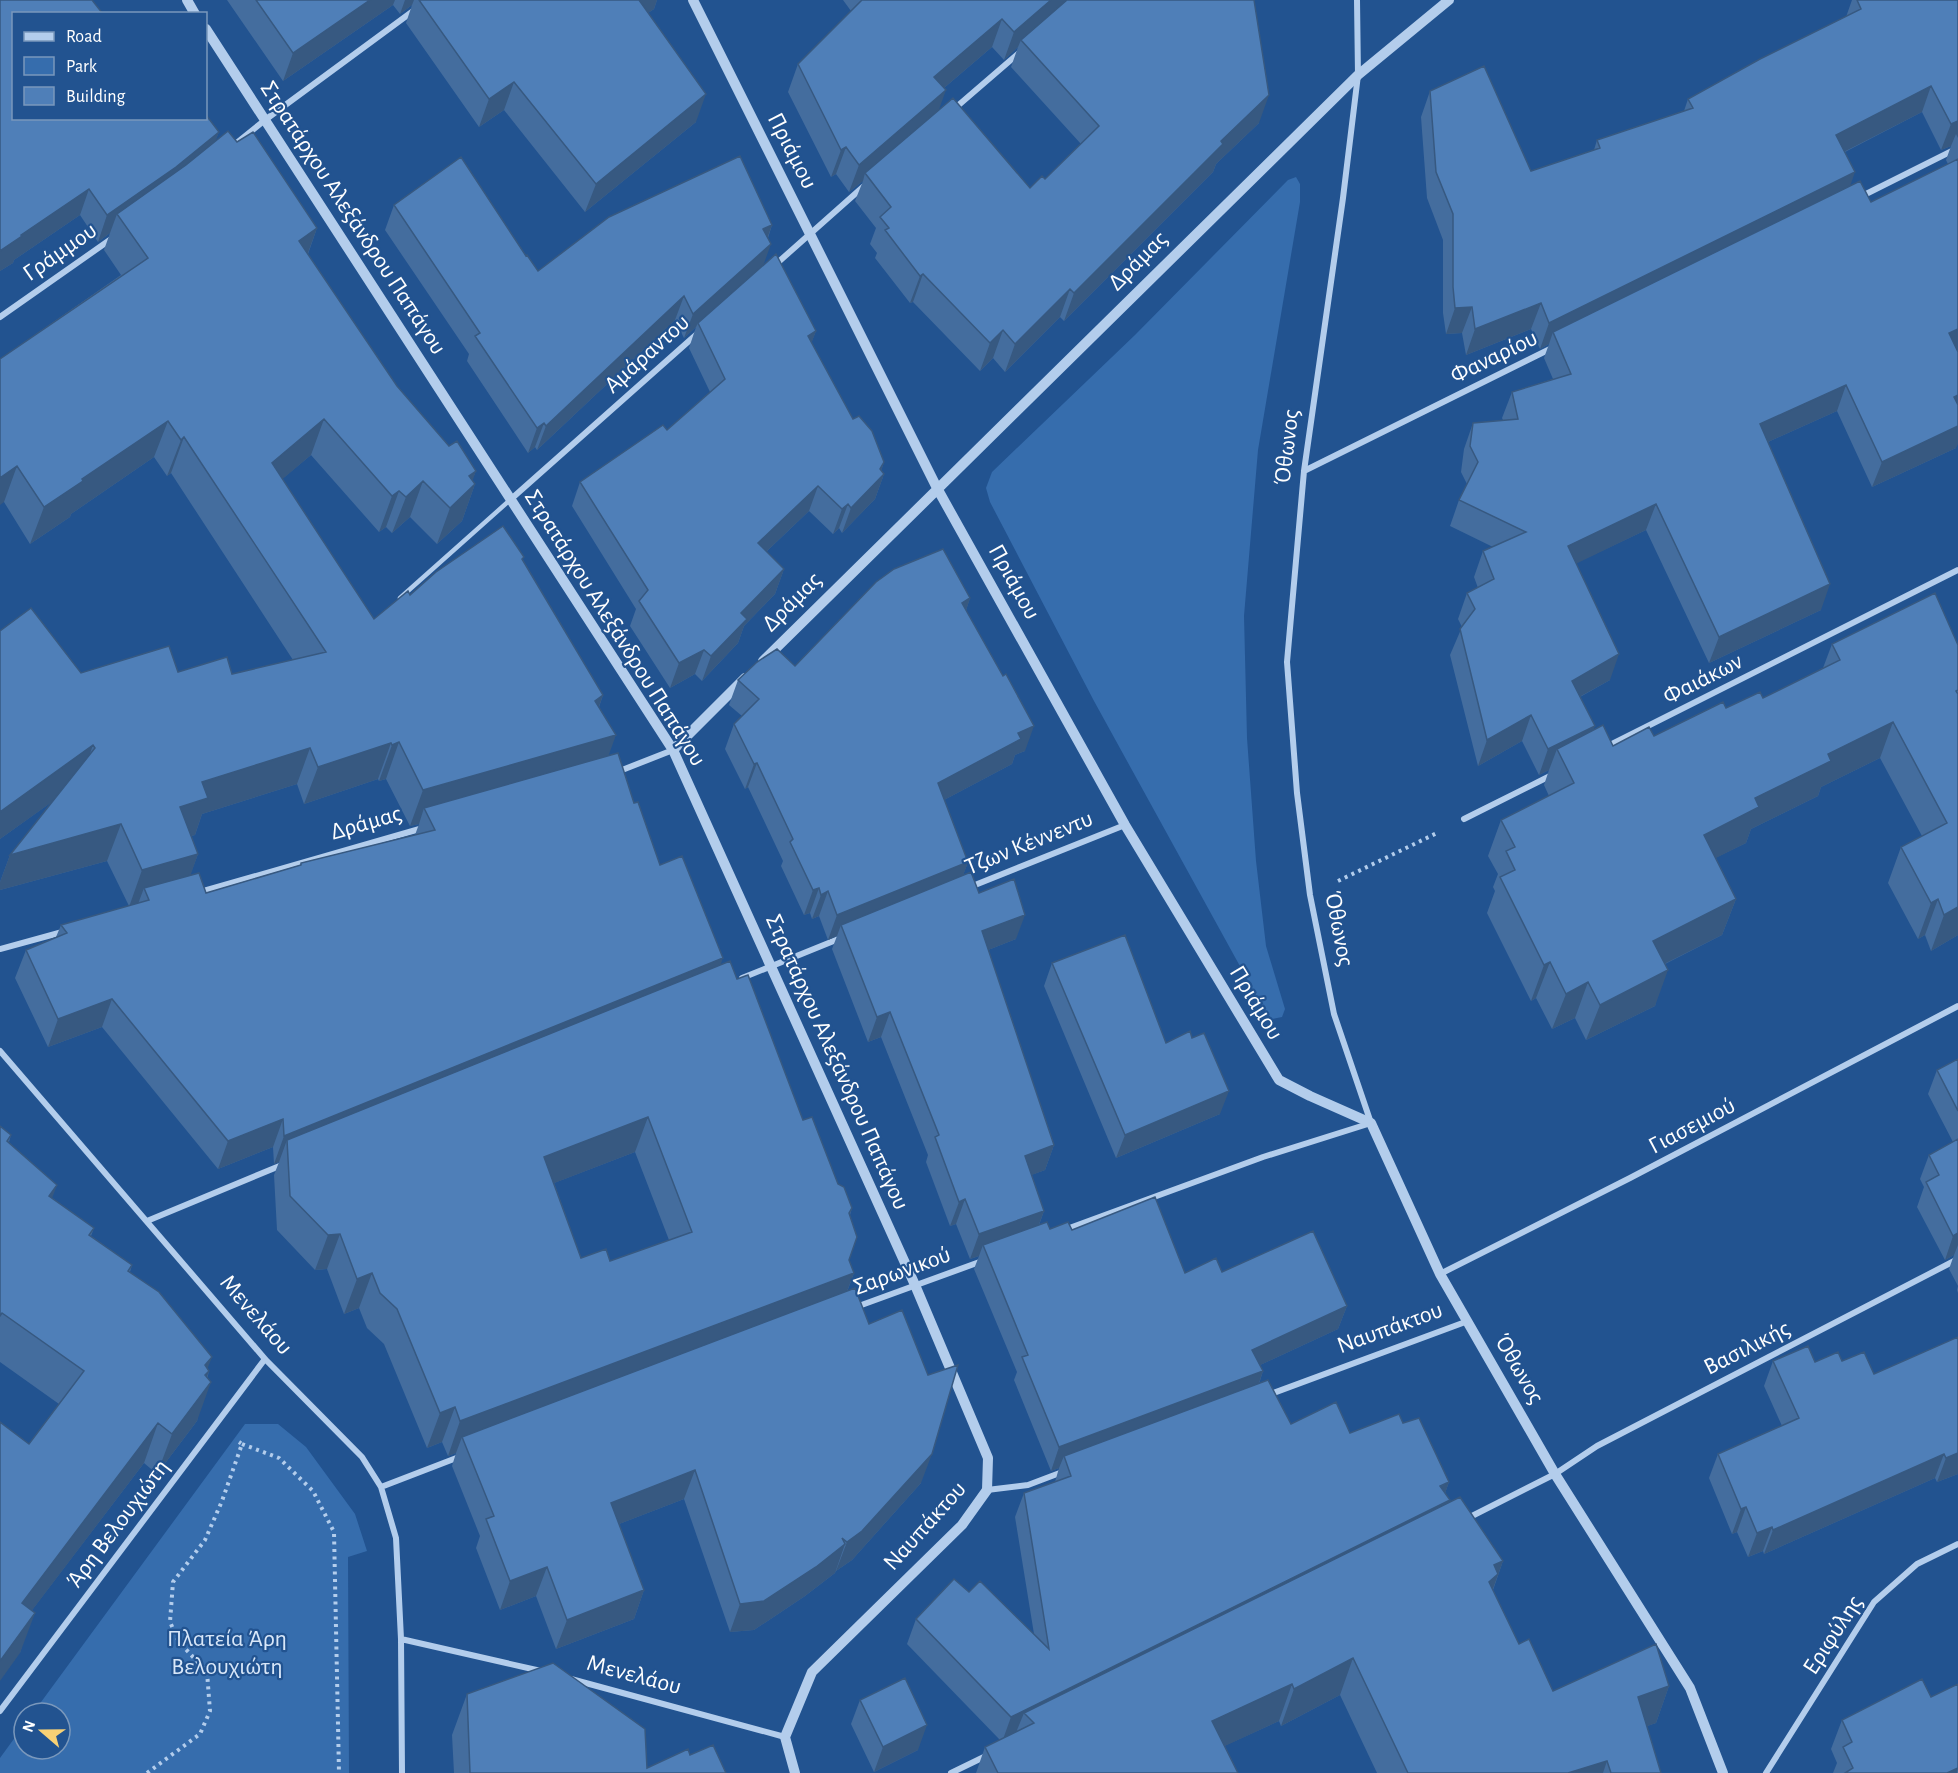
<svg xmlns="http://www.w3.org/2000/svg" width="1958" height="1773" font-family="'Alegreya Sans',sans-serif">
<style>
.green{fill:#366dad}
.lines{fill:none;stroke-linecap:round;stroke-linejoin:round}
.path{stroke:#b3cdec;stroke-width:4;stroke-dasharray:3 4.5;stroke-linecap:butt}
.service{stroke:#b3cdec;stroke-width:4.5}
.minor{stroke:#b3cdec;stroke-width:6}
.tertiary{stroke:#b3cdec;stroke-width:10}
.wall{fill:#446d9e;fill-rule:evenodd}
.shaded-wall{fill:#375981}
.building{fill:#4f7fb8;stroke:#375981;stroke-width:1.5;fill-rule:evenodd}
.labels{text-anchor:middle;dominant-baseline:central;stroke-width:4.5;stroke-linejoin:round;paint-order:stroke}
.street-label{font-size:24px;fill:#fff;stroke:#225390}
.park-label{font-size:24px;fill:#d8e7f9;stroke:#225390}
</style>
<rect width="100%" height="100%" fill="#225390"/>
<path class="green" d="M1296 177 1300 184V202L1258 450 1244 616 1247 738 1256 861 1266 946 1285 1009 1282 1017 1272 1019 1263 1008 1094 701 990 502 986 488 992 472 1135 335 1288 180Z
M245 1424H278L306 1447 355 1514 367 1551 348 1557 349 1773H0V1758L24 1725V1749H60V1713H33Z"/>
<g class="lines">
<path class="path" d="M1338 881 1439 832
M242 1444 279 1458 313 1491 334 1532 339 1773
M147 1773 200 1734 210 1711 207 1672 179 1642 170 1622 173 1582 205 1540 222 1501 242 1444 239 1442"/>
<path class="service" d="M400 598 510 500"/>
<path class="minor" d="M954 109 1019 53
M234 145 265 120 428 0
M1862 196 1958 148
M775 265 864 186
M0 317 114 237
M1304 471 1554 347
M510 500 698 333
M1606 747 1958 570
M617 772 673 750
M1464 819 1552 775
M970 887 1125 825
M200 892 423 828
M0 949 66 931
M742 978 841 938
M0 1051 265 1359 362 1457 381 1487 396 1538 401 1639 402 1773
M147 1221 282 1165
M1064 1230 1263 1157 1371 1123 1334 1014 1310 895 1297 793 1287 662 1304 471 1343 198 1358 75 1357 0
M1440 1274 1630 1178 1958 1006
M856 1307 985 1260
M1268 1395 1468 1321
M381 1487 459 1457
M987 1490 1028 1485 1065 1471
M1468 1518 1555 1474 1597 1446 1958 1259
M401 1639 541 1671
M571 1679 785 1737
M0 1711 265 1359
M951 1773 988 1755
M1766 1773 1874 1602 1917 1564 1958 1544"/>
<path class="tertiary" d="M187 0 195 14
M693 0 937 488 1125 825 1279 1080 1310 1096 1371 1123 1440 1274 1555 1474 1690 1688 1723 1773
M206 29 673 750 915 1285 988 1458 987 1490 962 1525 812 1672 785 1737 795 1773
M763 661 1358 75 1449 0
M673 750 745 678"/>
</g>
<path class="wall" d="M0 0 14 14 219 132 215 141 237 142 317 228 308 254 397 386 449 446 476 471 472 480 475 484 462 521 437 544 410 517 392 533 386 527 379 532 311 455 282 479 374 619 410 595 523 560 603 695 599 707 608 755 634 803 660 865 721 964 737 979 803 1120 838 1184 852 1208 850 1215 849 1260 854 1273 847 1292 921 1483 852 1560 836 1571V1570L835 1573 805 1596 754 1630 730 1632 684 1499 619 1524 644 1590 634 1619 556 1649 536 1596 500 1610 476 1548 480 1536 452 1466 456 1453 448 1456 442 1442 427 1448 384 1344 367 1328 359 1308 344 1314 327 1269 315 1270 277 1230 274 1175 279 1162 274 1164 273 1147 218 1169 102 1027 48 1047 15 978 26 950 56 937 61 925 129 906 107 861 0 890V882L10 855 53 801 0 839V631L81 673 178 672 232 674 293 660 171 473 167 476 154 457 71 514 70 517 30 544 4 502 0 359 121 275 104 250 110 233 98 242 80 215 14 260 13 263 0 271ZM378 779 379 781 386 779 410 826 419 824 415 835 301 863 300 865 206 893 190 875 198 854 191 836 195 835 202 814 297 784 304 804ZM635 1152 669 1240 610 1261 581 1258 554 1183Z
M227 0H657L654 9 648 13 696 122 585 212 504 110 479 127 406 23 412 5 400 14 393 5 283 81Z
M843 0H1254L1259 123 1216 164 1213 172 1064 321 1060 317 1005 372 993 358 980 371 913 302 910 303 875 258 877 253 870 244 876 228 855 201 863 181 849 192 836 174 831 177 788 92 798 64 851 11ZM992 47 1004 60 1018 47 1011 67 1081 144 1045 179 1030 188 938 110 944 88Z
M1852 0H1958V351L1956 448 1872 487 1837 411 1768 442 1821 610 1709 663 1646 530 1576 563 1610 680 1580 697 1593 730 1613 746 1654 736 1726 708 1763 698 1823 668 1832 644 1958 645V935L1931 951 1925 935 1918 939 1888 883 1901 847 1922 836 1880 758 1821 787 1818 796 1751 829 1746 843 1715 858 1736 899 1722 935 1665 964 1655 1006 1586 1040 1575 1018 1552 1029 1536 998 1531 1001 1487 913 1495 891 1493 887 1498 874 1488 856 1501 820 1549 796 1544 785 1549 770 1539 775 1522 741 1478 766 1450 655 1462 627 1458 619 1467 593 1478 588 1474 577 1483 551 1493 547 1450 526 1459 500 1467 484 1461 472 1464 449 1473 423 1503 420 1502 418 1512 392 1553 379 1544 358 1549 344 1540 349 1531 329 1466 355 1462 333 1446 334 1443 313V240L1427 198 1421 117 1430 91 1531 171 1594 150 1597 140 1684 111 1688 99 1846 17ZM1922 112 1941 150 1951 146 1946 160 1948 164 1871 202 1850 186 1845 152Z
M394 205 526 256 538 271 772 225 768 238 763 265 816 331 811 343 853 419 884 462 881 471 884 474 875 499 842 533 839 528 833 534 809 511 766 552 784 569 775 594 744 626 738 643 702 681 695 674 670 688 630 626 636 609 572 506 580 482 667 430 710 392 689 348 696 327 684 338 675 320 537 450 535 447 528 453 467 361 469 354 385 230Z
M970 598 966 610 1025 751 1015 755 1012 764 944 800 968 862 963 875 979 893 1016 939 988 950 1054 1145 1045 1170 1031 1175 1044 1211 1039 1225 1050 1229 1072 1230 1185 1273 1222 1272 1347 1306 1338 1329 1260 1365 1263 1371 1259 1384 1291 1424 1350 1433 1403 1423 1449 1482 1445 1493 1450 1500 1449 1502 1503 1561 1493 1590 1519 1644 1553 1691 1669 1686 1656 1723 1647 1726 1661 1773H1377L1340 1695 1281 1726 1279 1721 1224 1746 1238 1773H976L985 1747 1000 1740 907 1644 916 1619 969 1592 1034 1634 1015 1517 1024 1493 1055 1482 1059 1468 1051 1471 1014 1380 1017 1372 974 1269 979 1256 970 1259 956 1224 950 1226 926 1162 928 1155 881 1037 868 1042 832 949 837 936 828 940 819 916 812 919 810 913 804 915 781 866 783 861 748 787 745 789 725 749 734 724 742 716 729 705 738 680 795 666Z
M1052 963 1166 1043 1220 1114 1116 1158 1044 986Z
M1958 1059V1293L1957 1290 1958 1286 1949 1269 1954 1255 1945 1260 1917 1207 1924 1187 1920 1179 1929 1155 1953 1142 1928 1094 1937 1070Z
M0 1126 11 1135 9 1142 52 1198 94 1228 91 1236 132 1265 130 1272 209 1371 197 1421 157 1474 144 1463 32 1610 20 1653 29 1444 59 1404 0 1362Z
M1958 1337V1474L1937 1482 1935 1478 1764 1554 1763 1551 1748 1557 1737 1532 1732 1534 1709 1478 1718 1454 1782 1426 1764 1386 1773 1361 1815 1362 1842 1361 1874 1374Z
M1958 1684V1773H1833L1837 1763 1831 1749 1842 1720 1931 1697Z
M467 1694 647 1768 690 1755 726 1773H454L452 1735Z
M860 1700 918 1750 874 1772 851 1724Z"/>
<path class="shaded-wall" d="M370 0H395L393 5 283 81 293 53Z
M405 0H414L412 5 400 14Z
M637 0H657L654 9 628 26Z
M1051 0H1073L1021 40 1018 47 1004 60 1014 32Z
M1002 19 992 47 924 105 934 77Z
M514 82 504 110 479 127 489 99Z
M1931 86 1922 112 1826 161 1836 135Z
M946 90 936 118 865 173 863 181 849 192 859 165Z
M706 94 696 122 585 212 596 184Z
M1269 95 1259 123 1216 164 1213 172 1064 321 1074 293 1221 141Z
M1958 121V138L1956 134 1951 146 1941 150 1951 124Z
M219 132 209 159 117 214 110 233 98 242 107 215Z
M846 147 836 174 831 177 841 150Z
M1855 172 1846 198 1553 332 1549 344 1540 349 1549 323Z
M89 189 80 215 14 260 13 263 0 271V251L21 235Z
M772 225 763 250V229Z
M317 228 304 264 299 241Z
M771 244 762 269 698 323 696 327 684 338 693 314Z
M923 274 913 302 910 303 920 276Z
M1070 289 1060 317 1005 372 1015 344Z
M684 296 675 320 537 450 546 426Z
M1541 303 1531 329 1466 355 1475 329Z
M1472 307 1462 333 1446 334 1455 308Z
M1958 329V351L1940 359 1949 333Z
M1003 330 993 358 980 371 990 343Z
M816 331 807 355 808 336Z
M1846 385 1837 411 1750 450 1760 424Z
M1958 395V417L1954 397Z
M324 419 311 455 259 499 272 463Z
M168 421 154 457 71 514 70 517 30 544 44 507 82 479Z
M544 423 535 447 528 453 537 428Z
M1958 426V444L1956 448 1872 487 1882 462Z
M184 437 171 473 167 476 181 440Z
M884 462 878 480 884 474 875 499 842 533 851 508Z
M17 466 4 502 0 505V478Z
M476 471 469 490 475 484 462 521 437 544 450 508 469 476Z
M423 481 410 517 392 533 406 497Z
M818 486 809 511 749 568 758 543Z
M399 491 386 527 379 532 392 496Z
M848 504 839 528 833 534 842 509Z
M1656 504 1646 530 1559 572 1568 546Z
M784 569 775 594 744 626 738 643 702 681 711 656 741 613Z
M1830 584 1821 610 1709 663 1719 637Z
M970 598 962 623V603Z
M704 650 695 674 670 688 679 663Z
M1619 654 1610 680 1563 706 1572 681Z
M603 695 590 732 595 701Z
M1531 715 1522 741 1478 766 1487 740Z
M1893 722 1880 758 1821 787 1818 796 1751 829 1746 843 1690 871 1704 835 1755 798 1828 754Z
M1034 726 1025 751 1015 755 1012 764 929 808 938 783 1018 733Z
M1595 726 1586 752 1557 749 1549 770 1539 775 1548 749Z
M616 735 603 771 424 808 419 824 410 826 423 790Z
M399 742 386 779 379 781 392 745Z
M391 743 378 779 304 804 318 767Z
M93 745 80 782 0 839V812Z
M310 748 297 784 202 814 195 835 166 843 180 807 202 782Z
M757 763 748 787 745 789 754 764Z
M121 824 107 861 0 890V882L10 855Z
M198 854 185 891 144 888 138 904 129 907 142 870Z
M968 862 959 887 841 925 837 936 828 940 837 915Z
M819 888 810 913 804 915 813 890Z
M828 891 819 916 812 919 821 895Z
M1736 899 1722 935 1640 976 1653 941Z
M1938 899 1925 935 1918 939 1931 903Z
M1958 907V935L1931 951 1944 915Z
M1025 915 1016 939 973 956 982 931Z
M723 958 713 986 287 1140 279 1162 274 1164 284 1136Z
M1550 962 1536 998 1531 1001 1544 965Z
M1668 970 1655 1006 1586 1040 1600 1005Z
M1588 982 1575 1018 1552 1029 1566 994Z
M112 999 102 1027 48 1047 58 1019Z
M890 1012 881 1037 868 1042 877 1017Z
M1229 1091 1220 1114 1116 1158 1125 1135Z
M648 1117 635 1152 531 1192 544 1157Z
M283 1119 273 1147 218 1169 228 1141Z
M1054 1145 1045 1170 1016 1181 1025 1156Z
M57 1185 42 1225 49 1196Z
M965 1199 956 1224 950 1226 959 1202Z
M1044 1211 1035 1235 983 1245 979 1256 970 1259 979 1234Z
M1958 1233V1245L1954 1255 1945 1260 1953 1236Z
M340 1234 327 1269 315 1270 328 1235Z
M372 1273 359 1308 344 1314 357 1279Z
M854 1273 841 1307 462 1437 456 1453 448 1456 460 1421Z
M1347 1306 1338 1329 1243 1373 1252 1350Z
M212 1357 205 1375 209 1371 200 1397 211 1382 197 1421 157 1474 172 1434 205 1365Z
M1263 1371 1255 1395 1064 1456 1059 1468 1051 1471 1059 1447Z
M455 1407 442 1442 427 1448 440 1413Z
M158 1423 144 1463 8 1642 22 1603Z
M1958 1453V1474L1937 1482 1946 1458Z
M932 1454 921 1483 852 1560 836 1571 847 1542Z
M1944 1454 1935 1478 1764 1554 1773 1530Z
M695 1470 684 1499 601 1531 611 1503Z
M1449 1482 1441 1505 1450 1500 1441 1525 1024 1713 1015 1735 1002 1742 1011 1717Z
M1746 1507 1737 1532 1732 1534 1741 1509Z
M1772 1527 1763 1551 1748 1557 1757 1533Z
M845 1544 835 1573 805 1596 754 1630 730 1632 740 1604Z
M1503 1561 1485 1611 1476 1619 1494 1565Z
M547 1567 536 1596 500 1610 510 1581Z
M644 1590 634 1619 556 1649 567 1620Z
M35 1613 20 1653 0 1681V1661Z
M1353 1658 1340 1695 1281 1726 1294 1689Z
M1292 1684 1279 1721 1199 1758 1212 1721Z
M1669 1686 1656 1723 1625 1734 1638 1697Z
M927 1725 918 1750 874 1772 883 1747Z
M1607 1761 1603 1773H1568Z
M1958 1768 1957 1773H1947Z"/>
<path class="building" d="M0 0H92L103 14H14V118H206V115L219 132 176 167 107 215 89 189 21 235 22 236 0 251Z
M256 0H370L293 53Z
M419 0H639L706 94 596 184 514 82 489 99Z
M862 0H1051L1014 32 1002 19 934 77 946 90 859 165 846 147 841 150 798 64Z
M1067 0H1254L1269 95 1221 141 1223 144 1074 293 1070 289 1015 344 1003 330 990 343 923 274 920 276 885 230 889 228 880 217 891 207 865 173 953 98 1030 188 1042 176 1045 179 1099 126 1021 40Z
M1857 0H1958V121L1951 124 1931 86 1836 135 1855 172 1549 323 1541 303 1475 329 1472 307 1455 308 1453 287V214L1436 172 1430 91 1484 66 1531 171 1600 148 1597 140 1693 108 1688 99 1760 59 1861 9Z
M228 131 237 142 253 132 317 228 299 241 397 386 449 446 457 441 476 471 469 476 475 484 450 508 423 481 406 497 399 491 392 496 324 419 272 463 374 619 408 591 410 595 436 572 503 526 524 557 522 559 603 695 595 701 616 735 423 790 399 742 392 745 391 743 318 767 310 748 202 782 208 798 180 807 198 854 142 870 121 824 10 855 95 748 93 745 0 812V631L31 608 81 673 169 646 178 672 227 657 232 674 326 652 184 437 181 440 168 421 82 479 83 481 44 507 17 466 0 478V359L148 258 117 214 186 165Z
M740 156 772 225 763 229 771 244 693 314 684 296 546 426 544 423 537 428 475 336 480 333 394 205 461 157 526 256 527 255 538 271 609 217Z
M1958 159V329L1949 333 1958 352V395L1954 397 1958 405V426L1882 462 1846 385 1760 424 1830 584 1719 637 1656 504 1568 546 1619 654 1572 681 1595 726 1548 749 1531 715 1487 740 1460 629 1475 609 1467 593 1494 579 1483 551 1526 532 1459 500 1478 462 1470 446 1473 423 1518 419 1512 392 1571 374 1553 332 1860 181 1871 202Z
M776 254 816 331 808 336 853 419 859 416 872 431 884 462 880 469 884 474 851 508 848 504 842 509 818 486 758 543 784 569 741 613 747 619 711 656 704 650 679 663 639 601 648 590 580 482 663 425 667 430 725 379 698 323Z
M943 549 970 598 962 603 1003 676 1006 674 1034 726 1018 733 1021 739 938 783 968 862 837 915 828 891 821 895 819 888 813 890 790 842 793 839 757 763 754 764 734 724 759 699 738 680 757 662 777 649 795 666 876 582 894 569Z
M1935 593 1958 645V690L1956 691 1958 694V907L1944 915 1938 899 1931 903 1901 847 1947 823 1893 722 1828 754 1831 761 1755 798 1759 807 1704 835 1736 899 1653 941 1668 970 1600 1005 1588 982 1566 994 1550 962 1544 965 1500 877 1515 870 1506 851 1515 847 1501 820 1574 783 1557 749 1603 725 1613 746 1649 727 1654 736 1723 702 1726 708 1760 692 1763 698 1840 660 1832 644Z
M618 753 634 803 638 802 660 865 682 856 723 958 284 1136 283 1119 228 1141 112 999 58 1019 26 950 67 933 61 925 149 900 144 888 199 873 206 893 301 865V863L435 830 424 808Z
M971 872 979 893 1014 879 1025 915 982 931 1054 1145 1025 1156 1044 1211 979 1234 965 1199 959 1202 935 1137 939 1135 890 1012 877 1017 841 925Z
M1125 935 1166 1043 1190 1031 1192 1038 1204 1033 1229 1091 1125 1135 1052 963Z
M730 961 737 979 748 975 803 1120 812 1117 838 1184 844 1187 852 1208 849 1213 857 1237 849 1260 854 1273 460 1421 455 1407 440 1413 397 1309 380 1293 372 1273 357 1279 340 1234 328 1235 290 1196 287 1140ZM648 1117 692 1232 610 1261 606 1249 581 1258 544 1157Z
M1958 1059V1111L1937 1070Z
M0 1126 11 1135 7 1141 57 1185 49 1196 94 1228 89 1235 132 1265 128 1271 159 1292 212 1357 205 1365 209 1371 205 1375 211 1382 172 1434 158 1423 22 1603 35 1613 0 1661V1422L29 1444 84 1371 2 1313 0 1316Z
M1958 1139V1233L1953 1236 1926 1182 1939 1175 1929 1155Z
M1155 1197 1185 1273 1216 1258 1222 1272 1313 1231 1347 1306 1252 1350 1263 1371 1059 1447 1022 1357 1028 1355 983 1245 1047 1222 1050 1229 1068 1222 1072 1230Z
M855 1288 869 1324 902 1310 928 1375 958 1365 932 1454 862 1531 847 1542 842 1538 845 1544 816 1567 764 1601 740 1604 695 1470 611 1503 644 1590 567 1620 547 1567 510 1581 486 1519 494 1516 462 1437Z
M1958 1337V1453L1946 1458 1944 1454 1773 1530 1772 1527 1757 1533 1746 1507 1741 1509 1718 1454 1799 1418 1773 1361 1808 1346 1815 1362 1838 1352 1842 1361 1864 1352 1874 1374Z
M1268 1380 1291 1424 1336 1402 1350 1433 1399 1414 1403 1423 1419 1418 1449 1482 1440 1486 1450 1500 1011 1717 916 1619 954 1579 969 1592 980 1581 1049 1649 1024 1493 1071 1476 1064 1456Z
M1460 1497 1503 1561 1494 1565 1498 1574 1489 1582 1519 1644 1529 1639 1553 1691 1656 1644 1669 1686 1638 1697 1661 1773H1611L1607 1761 1568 1773H1408L1353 1658 1294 1689 1292 1684 1212 1721 1238 1773H998L985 1747 1034 1723 1024 1713Z
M553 1663 645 1729 647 1768 688 1749 690 1755 713 1745 726 1773H470L467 1694Z
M905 1678 927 1725 883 1747 860 1700Z
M1922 1679 1931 1697 1958 1684V1768L1947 1773H1845L1853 1768 1843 1747 1852 1742 1842 1720Z"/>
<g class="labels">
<g class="street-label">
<text transform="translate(792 151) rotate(63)">Πριάμου</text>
<text transform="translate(353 218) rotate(57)">Στρατάρχου Αλεξάνδρου Παπάγου</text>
<text transform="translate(60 252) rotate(-35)">Γράμμου</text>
<text transform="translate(1138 261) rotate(-45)">Δράμας</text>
<text transform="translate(647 354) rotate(-42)">Αμάραντου</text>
<text transform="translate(1494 357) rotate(-26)">Φαναρίου</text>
<text transform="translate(1287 447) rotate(-83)">Όθωνος</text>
<text transform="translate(1014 582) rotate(61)">Πριάμου</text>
<text transform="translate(792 602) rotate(-45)">Δράμας</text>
<text transform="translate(615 628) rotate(58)">Στρατάρχου Αλεξάνδρου Παπάγου</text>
<text transform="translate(1703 679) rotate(-27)">Φαιάκων</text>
<text transform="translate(366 823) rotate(-16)">Δράμας</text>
<text transform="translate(1029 843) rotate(-22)">Τζων Κέννεντυ</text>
<text transform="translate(1339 929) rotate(79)">Όθωνος</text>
<text transform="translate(1256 1003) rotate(59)">Πριάμου</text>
<text transform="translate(837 1062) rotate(66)">Στρατάρχου Αλεξάνδρου Παπάγου</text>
<text transform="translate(1692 1126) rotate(-28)">Γιασεμιού</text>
<text transform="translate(902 1271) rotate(-20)">Σαρωνικού</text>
<text transform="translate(256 1315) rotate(49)">Μενελάου</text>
<text transform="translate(1390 1328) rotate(-20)">Ναυπάκτου</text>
<text transform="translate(1747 1348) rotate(-27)">Βασιλικής</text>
<text transform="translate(1519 1369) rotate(60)">Όθωνος</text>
<text transform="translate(118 1524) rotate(-53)">Άρη Βελουχιώτη</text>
<text transform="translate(925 1526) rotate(-48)">Ναυπάκτου</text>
<text transform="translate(1833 1635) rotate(-57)">Εριφύλης</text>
<text transform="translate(634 1675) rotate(15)">Μενελάου</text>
</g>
<g class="park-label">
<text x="227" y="1639">Πλατεία Άρη<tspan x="227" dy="28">Βελουχιώτη</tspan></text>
</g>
</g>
<rect x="12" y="12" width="195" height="108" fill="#225390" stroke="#7a98bc" stroke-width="1.5"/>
<rect x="24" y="32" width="30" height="9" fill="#b3cdec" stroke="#7a98bc" stroke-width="1.5"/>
<text x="66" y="42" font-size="18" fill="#ffffff">Road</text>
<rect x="24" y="57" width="30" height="18" fill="#366dad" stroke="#7a98bc" stroke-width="1.5"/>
<text x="66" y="72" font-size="18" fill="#ffffff">Park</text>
<rect x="24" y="87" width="30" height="18" fill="#4f7fb8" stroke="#7a98bc" stroke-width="1.5"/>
<text x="66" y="102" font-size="18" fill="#ffffff">Building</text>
<g transform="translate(42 1731) rotate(290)"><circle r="28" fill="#225390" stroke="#7a98bc" stroke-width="1.5"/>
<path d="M0-4.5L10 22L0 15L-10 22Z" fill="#f8d175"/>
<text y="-9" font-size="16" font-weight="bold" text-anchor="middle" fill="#ffffff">N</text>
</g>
</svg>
